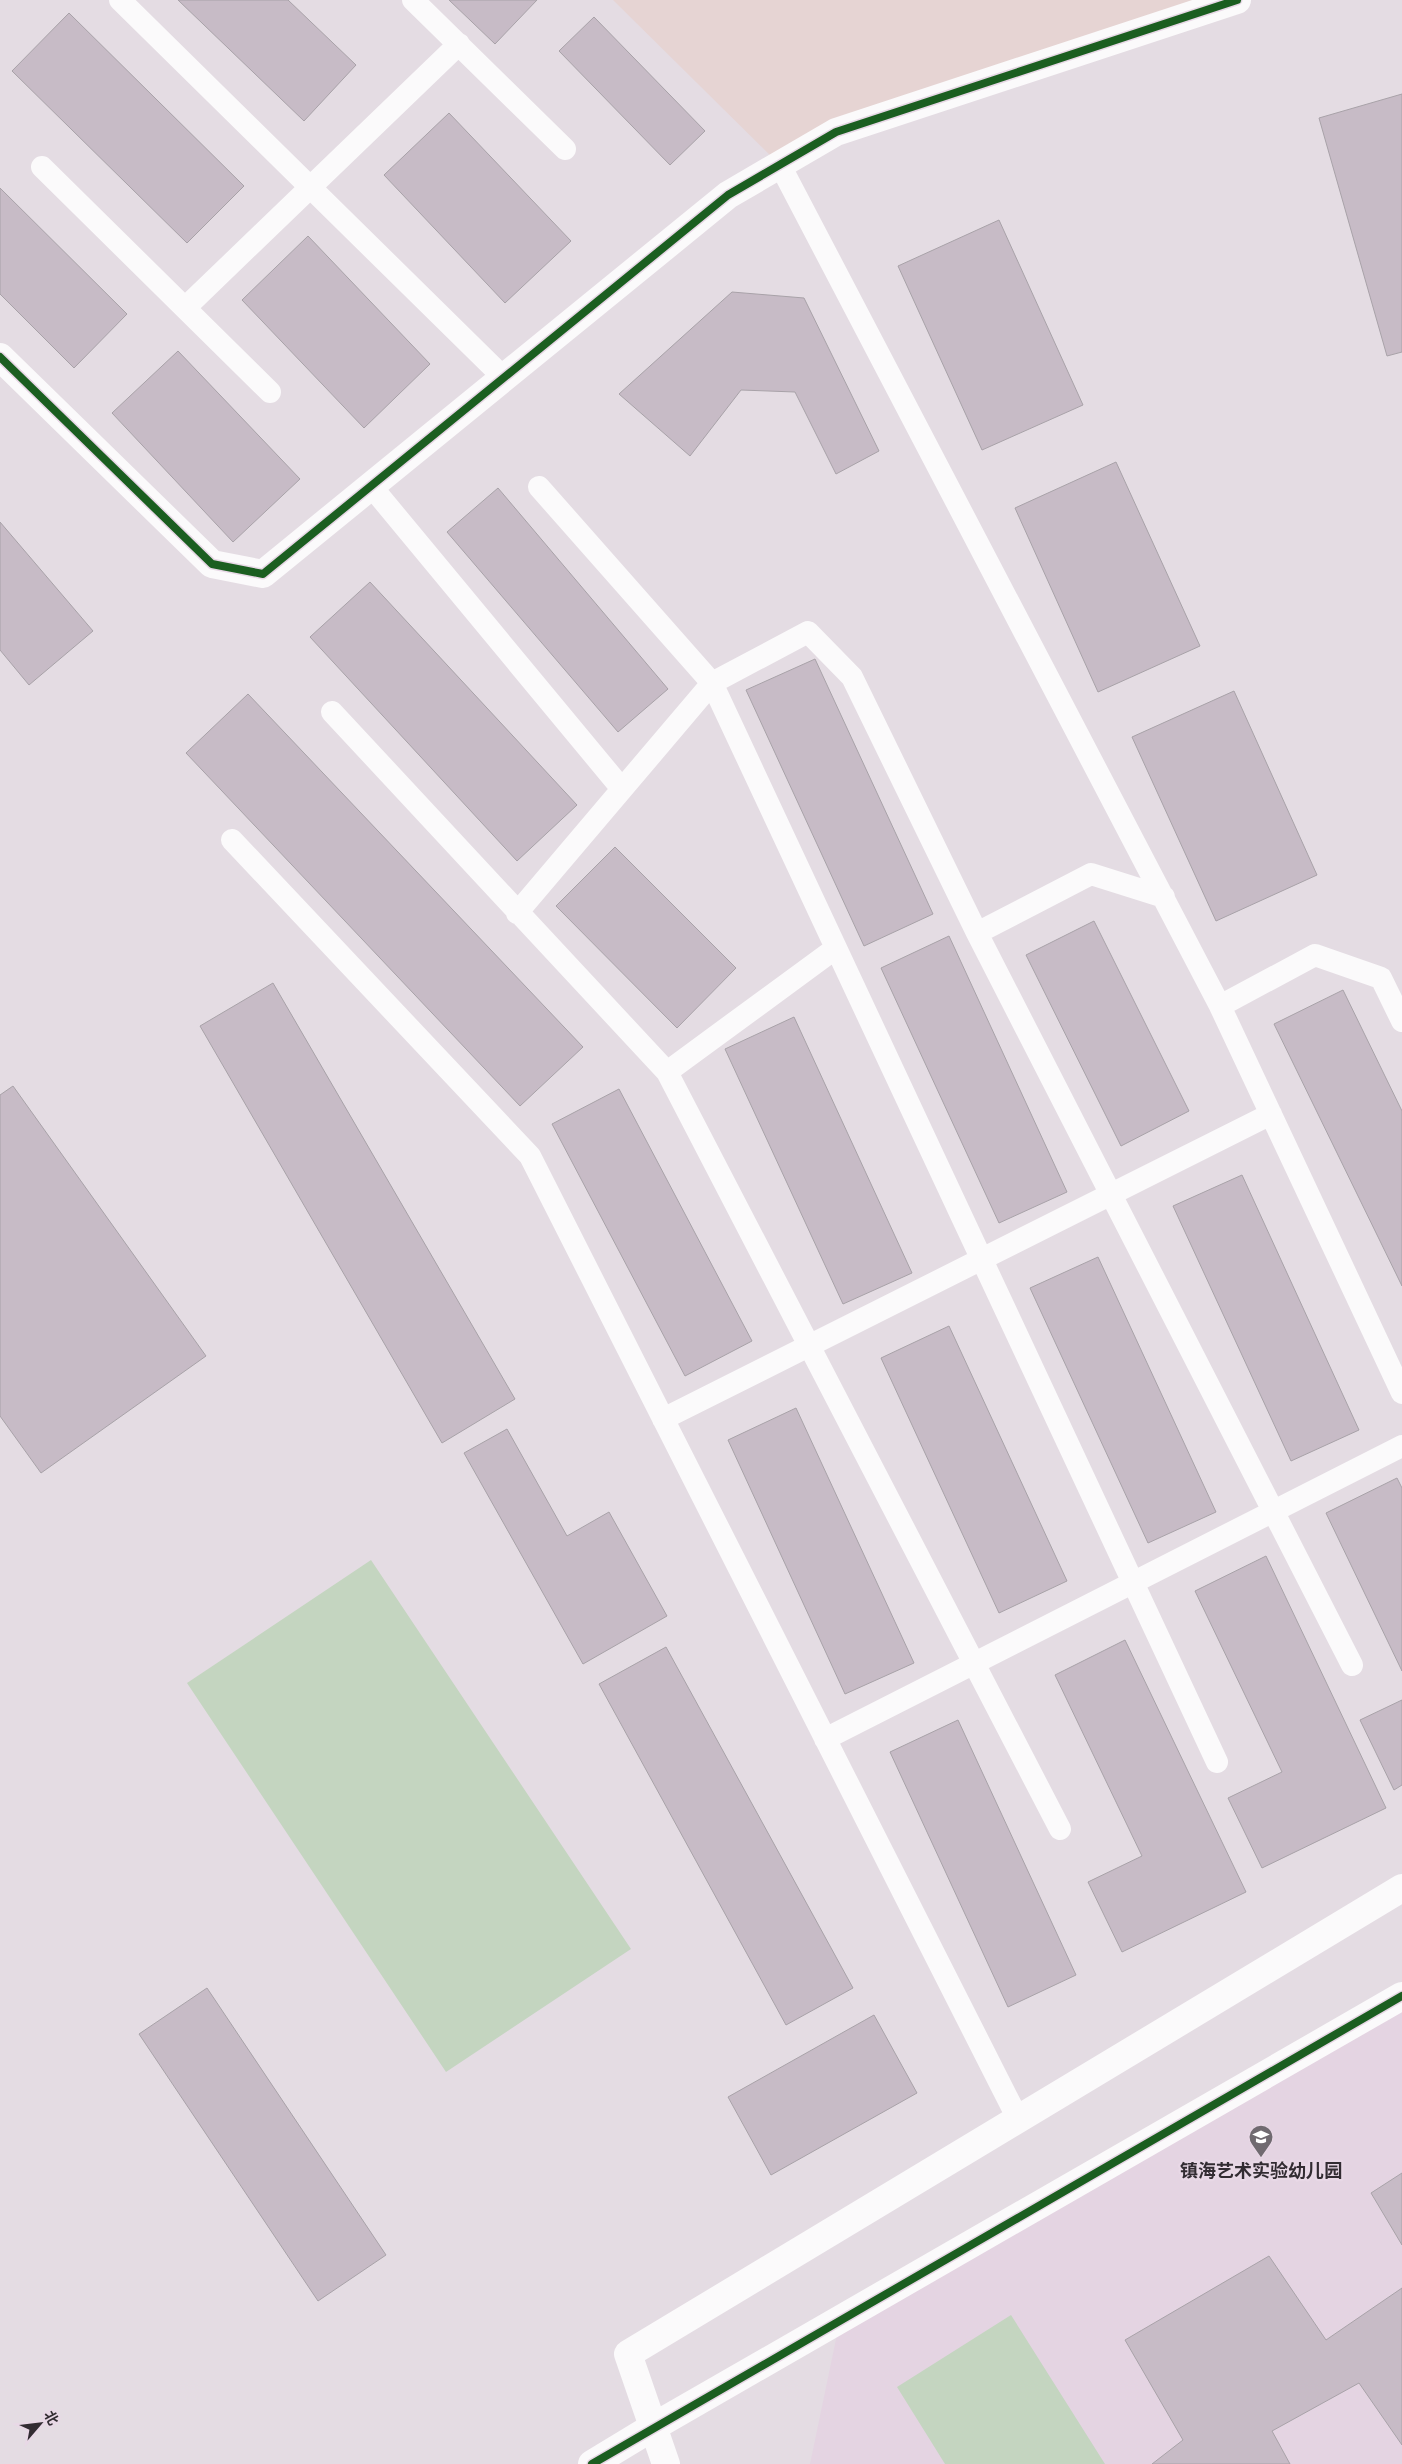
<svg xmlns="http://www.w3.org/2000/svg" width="1402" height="2464" font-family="'Space Grotesk','Noto Sans SC',sans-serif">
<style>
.industrial{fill:#e6d4d3}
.built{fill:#e4d4e2}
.green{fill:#c4d5c0}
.building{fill:#c7bbc6;stroke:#a8a2a8}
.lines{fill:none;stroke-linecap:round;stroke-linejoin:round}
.lane{stroke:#fbfafb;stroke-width:22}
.street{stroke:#fbfafb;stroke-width:28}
.secondary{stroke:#fbfafb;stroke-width:28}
.cycleway-casing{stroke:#e8d8e6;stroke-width:11}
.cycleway{stroke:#1b5e20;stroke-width:8}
.labels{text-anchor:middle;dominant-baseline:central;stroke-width:4.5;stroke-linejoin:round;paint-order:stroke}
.poi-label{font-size:18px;font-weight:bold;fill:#322c32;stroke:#e8d8e6}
</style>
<rect width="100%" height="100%" fill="#e4dce3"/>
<path class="industrial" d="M613 0H1237L780 165Z"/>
<path class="built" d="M1402 1996V2464H810L840 2320Z"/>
<path class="green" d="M371 1560 631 1949 446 2072 187 1683Z
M1011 2315 1105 2464H945L897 2387Z"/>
<path class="building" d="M178 0H288L356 65 304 121Z
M449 0H537L495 44Z
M69 13 244 186 187 243 12 71Z
M594 17 705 131 670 165 559 51Z
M1402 94V352L1387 356 1319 118Z
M449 113 571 241 505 303 384 175Z
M0 188 127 314 74 368 0 294Z
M999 220 1083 405 982 450 898 266Z
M308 236 430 364 364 428 242 300Z
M732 292 804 298 879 451 836 474 795 392 741 390 690 456 619 394Z
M178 351 300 479 233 542 112 413Z
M1116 462 1200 646 1098 692 1015 508Z
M498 488 668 689 618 732 447 532Z
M0 522 93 631 29 685 0 650Z
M370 582 577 805 517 861 310 637Z
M815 659 933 914 864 946 746 690Z
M1234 691 1317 875 1216 921 1132 737Z
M248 694 583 1047 520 1106 186 753Z
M615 847 736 968 677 1028 556 906Z
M1094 921 1189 1111 1121 1146 1026 955Z
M949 936 1067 1192 999 1223 881 968Z
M273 983 515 1399 442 1443 200 1026Z
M1343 990 1402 1111V1286L1274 1024Z
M794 1017 912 1273 843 1304 725 1049Z
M13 1086 206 1356 41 1473 0 1416V1095Z
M619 1089 752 1341 685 1376 552 1124Z
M1242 1175 1359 1430 1291 1461 1173 1206Z
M1098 1257 1216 1512 1148 1543 1030 1288Z
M949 1326 1067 1581 999 1613 881 1358Z
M796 1408 914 1663 845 1694 728 1440Z
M507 1429 567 1536 609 1512 667 1616 583 1664 464 1453Z
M1397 1478 1402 1488V1671L1326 1513Z
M1266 1556 1386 1808 1262 1868 1228 1798 1282 1772 1195 1591Z
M1125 1640 1246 1892 1122 1952 1088 1882 1142 1856 1055 1675Z
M666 1647 853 1988 786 2025 599 1684Z
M1402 1700V1785L1394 1790 1360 1720Z
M958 1720 1076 1975 1008 2007 890 1752Z
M207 1988 386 2255 318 2301 139 2034Z
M874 2015 917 2093 771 2175 728 2097Z
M1402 2173V2245L1371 2193Z
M1269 2256 1326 2340 1402 2288V2445L1359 2383 1272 2431 1290 2464H1152L1183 2440 1125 2340Z"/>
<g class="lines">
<path class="lane" d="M120 0 504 378
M413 0 565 149
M780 165 1220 1006 1402 1393
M42 167 270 392
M185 308 459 44
M371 486 622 789
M539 487 712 683 1217 1762
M332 712 667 1072 1060 1829
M232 840 530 1156 1018 2119
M517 913 712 683 808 632 852 677 977 933 1352 1665
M977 933 1091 874 1164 897
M1220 1006 1315 955 1381 978 1402 1021
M667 1072 836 948
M663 1419 1271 1114
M825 1739 1402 1446"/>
<path class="street" d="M0 357 212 564 263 574 728 195 836 132 1237 0
M592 2464 653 2427"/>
<path class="secondary" d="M653 2427 1402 1996
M666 2464 628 2354 1402 1888"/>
<defs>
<path id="cycleway" d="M0 357 212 564 263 574 728 195 836 132 1237 0
M592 2464 1402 1996"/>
</defs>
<use href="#cycleway" class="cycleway-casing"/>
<use href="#cycleway" class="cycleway"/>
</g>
<defs>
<symbol id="school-pin" viewBox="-11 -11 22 30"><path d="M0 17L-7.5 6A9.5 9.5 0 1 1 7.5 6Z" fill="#706a70" stroke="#e8d8e6"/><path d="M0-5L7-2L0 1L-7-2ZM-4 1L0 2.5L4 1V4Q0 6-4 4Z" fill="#fff"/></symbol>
</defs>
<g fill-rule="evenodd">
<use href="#school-pin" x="1247" y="2123" width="28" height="38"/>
</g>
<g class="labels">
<g class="poi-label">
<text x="1261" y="2170">镇海艺术实验幼儿园</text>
</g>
</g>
<g transform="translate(40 2424) rotate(62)" stroke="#e8d8e6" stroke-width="4" paint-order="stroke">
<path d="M0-4L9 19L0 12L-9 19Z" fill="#322c32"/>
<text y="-8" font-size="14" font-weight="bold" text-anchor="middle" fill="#322c32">北</text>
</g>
</svg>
